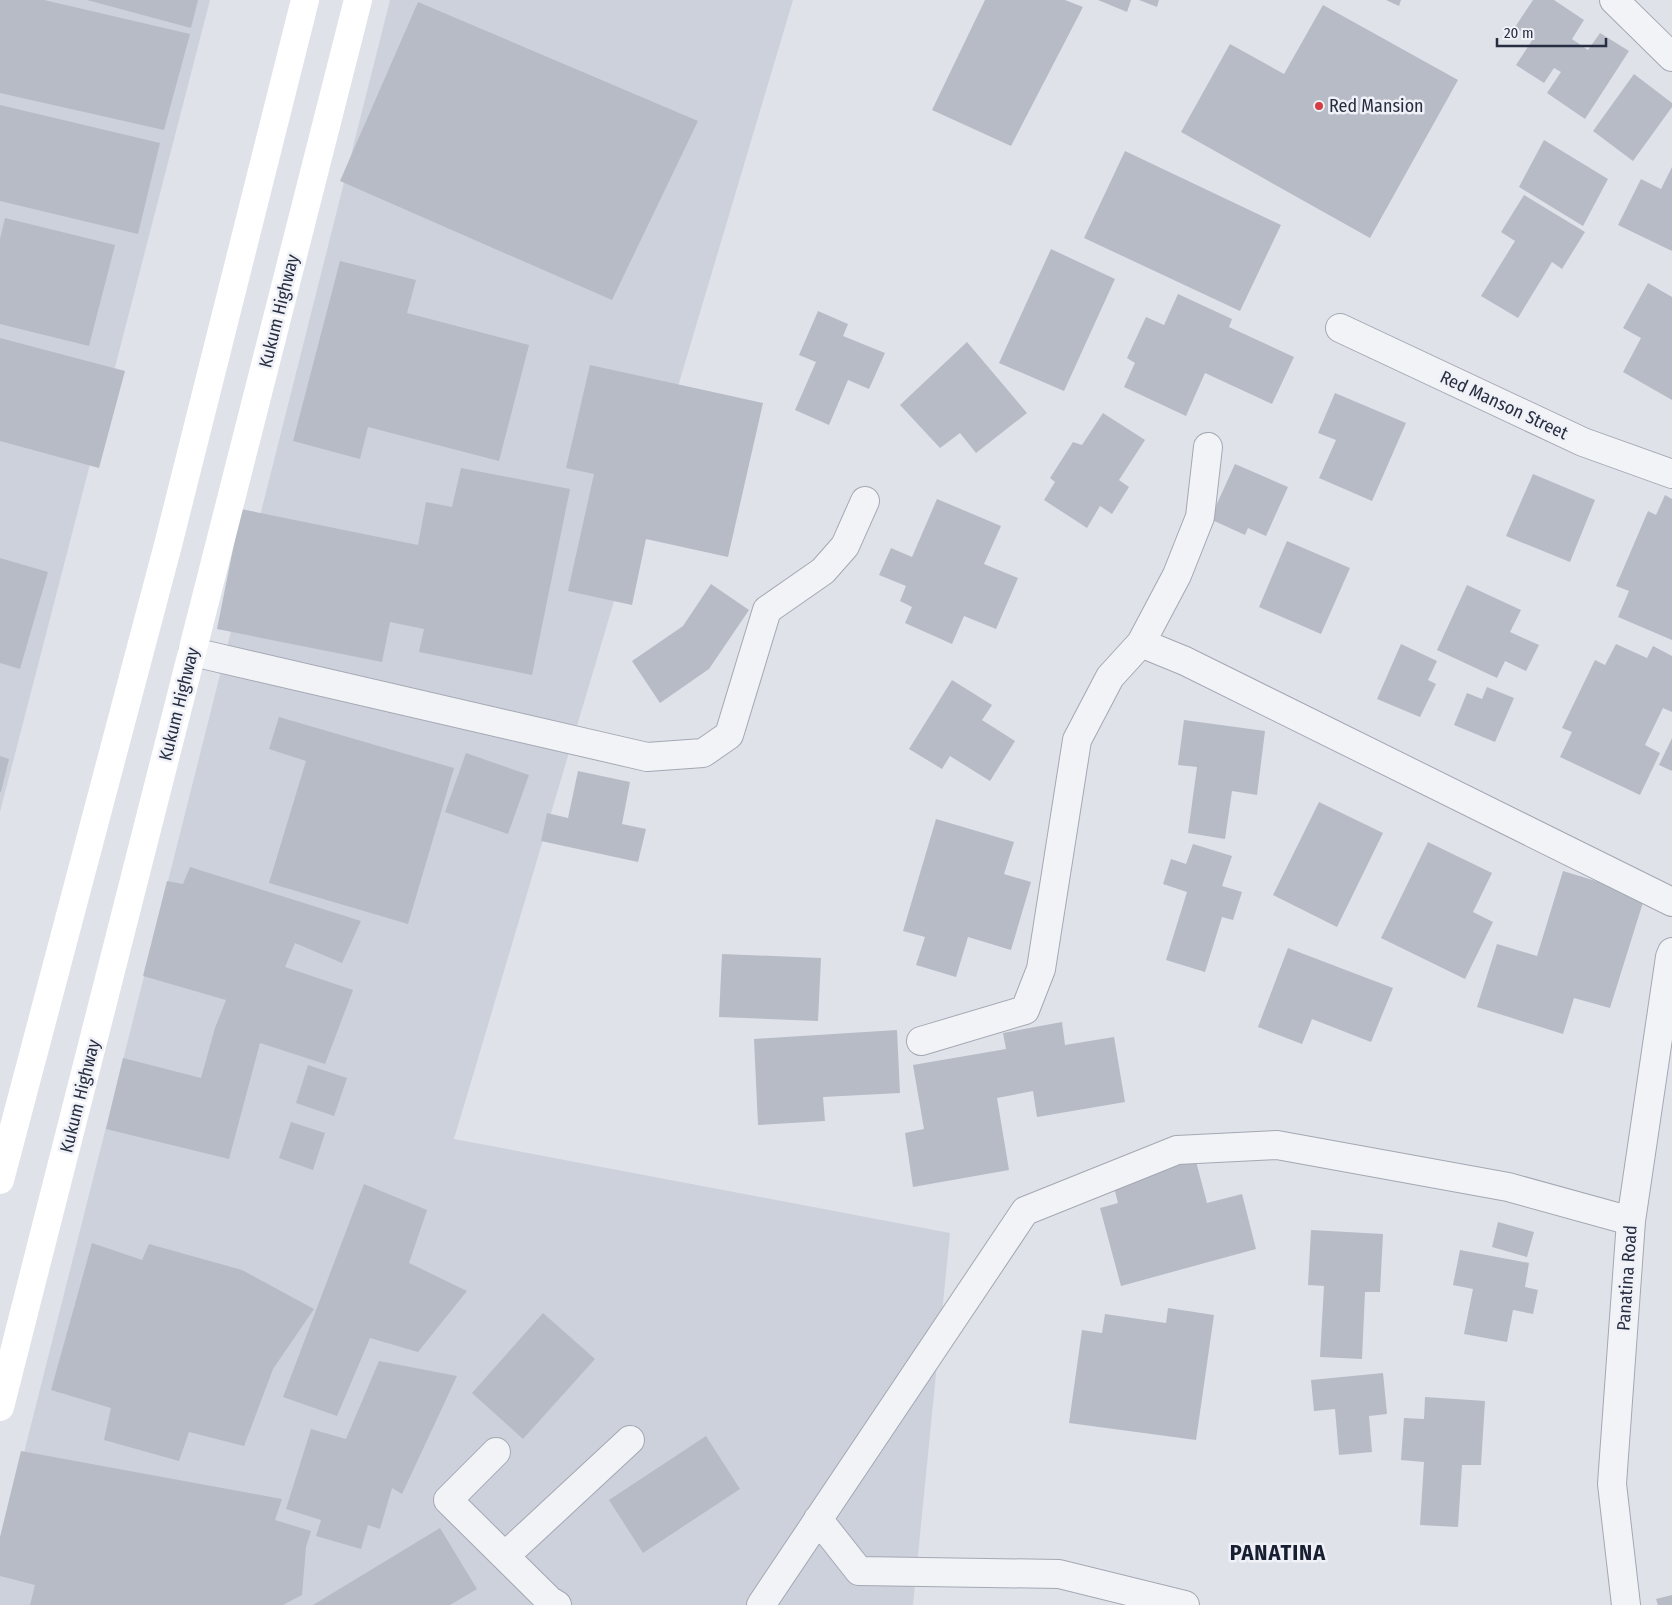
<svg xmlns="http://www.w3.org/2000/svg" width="1672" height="1605" font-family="'Fira Sans Condensed',sans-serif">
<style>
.built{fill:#cdd1db}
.building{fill:#b6bbc6}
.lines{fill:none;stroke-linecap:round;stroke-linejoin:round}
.street-casing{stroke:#a4a8b3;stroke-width:30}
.street{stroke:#f2f3f7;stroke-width:28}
.secondary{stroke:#fff;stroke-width:28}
.poi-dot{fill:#d53d45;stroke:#eff1f7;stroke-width:2}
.labels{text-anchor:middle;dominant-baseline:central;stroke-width:5;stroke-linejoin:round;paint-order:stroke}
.poi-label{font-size:18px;fill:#272e41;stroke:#eff1f7;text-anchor:start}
.street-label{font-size:18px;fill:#272e41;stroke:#eff1f7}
.district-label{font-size:22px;font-weight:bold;letter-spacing:1px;fill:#191f32;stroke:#eff1f7}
</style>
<rect width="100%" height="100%" fill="#dfe2e9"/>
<path class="built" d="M0 0H210L0 812Z
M390 0H793L454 1139 950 1233 913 1605H0V1548Z"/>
<path class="building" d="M0 0H44L190 34 164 130 0 93Z
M87 0H198L191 28Z
M985 0H1065L1083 7 1011 146 932 110Z
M1098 0H1131L1127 12Z
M1139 0H1159L1157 7Z
M1386 0H1401L1399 6Z
M1533 0H1554L1584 20 1572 39 1588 50 1600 33 1629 51 1585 119 1547 93 1561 72 1554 68 1544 83 1516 65 1533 39 1515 27Z
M418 2 698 121 612 300 340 181Z
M1323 5 1458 80 1370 238 1181 132 1230 44 1284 74Z
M1634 74 1672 103V107L1633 161 1593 131Z
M0 105 160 143 138 234 0 201Z
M1544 140 1608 179 1583 226 1519 187Z
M1125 151 1281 225 1240 311 1084 238Z
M1672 167V251L1618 225 1641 179 1661 189Z
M1524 195 1585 232 1562 269 1552 262 1518 318 1481 296 1515 241 1501 232Z
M5 218 115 245 89 346 0 324V239Z
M1051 249 1115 279 1064 391 999 363Z
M340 261 416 280 407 313 529 345 499 461 368 427 360 459 293 441Z
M1648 283 1672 297V400L1623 372 1641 338 1623 328Z
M1178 294 1232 319 1229 327 1294 357 1272 404 1205 373 1186 416 1124 387 1135 363 1127 358 1146 317 1164 325Z
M818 311 848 324 843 336 885 353 869 389 848 380 829 425 795 410 816 362 799 355Z
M0 338 125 371 99 468 0 441Z
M967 342 1027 413 976 453 960 433 940 448 900 405Z
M590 365 763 403 728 557 646 539 632 605 568 591 594 474 566 468Z
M1335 393 1406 423 1372 501 1319 478 1336 440 1318 433Z
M1103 413 1145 440 1119 480 1129 487 1112 514 1100 506 1087 528 1044 500 1055 482 1050 478 1073 442 1082 445Z
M1235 464 1288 487 1266 536 1248 528 1245 535 1210 519Z
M461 468 570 489 532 675 419 652 424 629 390 622 382 662 217 629 241 509 418 545 426 502 452 507Z
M1533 474 1595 500 1570 562 1506 536Z
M1665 495 1672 499V640L1618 617 1629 591 1616 586 1648 511 1656 515Z
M937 499 1001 526 984 564 1018 578 996 629 964 616 952 644 905 623 912 607 900 601 906 586 879 575 891 548 912 557Z
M1287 541 1350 568 1321 634 1259 607Z
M0 558 48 572 20 669 0 663Z
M711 584 749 610 709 669 660 703 632 661 683 626Z
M1467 585 1521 610 1510 632 1539 645 1526 671 1505 661 1497 678 1437 650Z
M1401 644 1437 661 1428 680 1436 684 1420 717 1377 699Z
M1616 644 1647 658 1653 646 1672 656V712L1663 708 1645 745 1660 753 1640 795 1560 757 1572 732 1562 728 1595 660 1605 665Z
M952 680 992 705 982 720 1015 741 990 781 950 756 942 769 909 749Z
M1487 687 1514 698 1495 742 1454 725 1467 693 1482 699Z
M279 717 454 768 408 924 269 883 306 761 269 749Z
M1184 720 1265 731 1257 795 1232 791 1225 839 1188 833 1197 767 1178 765Z
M1672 738V771L1659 765Z
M466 753 529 775 508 834 445 812Z
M0 756 9 759 1 792H0Z
M578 771 630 782 622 824 646 829 638 862 541 841 547 813 568 818Z
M1319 802 1383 833 1337 927 1273 895Z
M936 819 1014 842 1004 874 1031 882 1011 950 968 937 956 977 916 965 925 937 903 931Z
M1428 842 1492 873 1473 912 1493 922 1465 979 1381 938Z
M1193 844 1232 856 1222 886 1242 892 1233 920 1222 917 1205 972 1166 960 1187 892 1163 884 1171 859 1186 864Z
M190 867 361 921 342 963 295 943 285 967 353 990 325 1064 260 1043 229 1159 106 1129 123 1058 201 1078 215 1028 226 1000 143 976 167 881 183 884Z
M1563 871 1645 896 1610 1008 1574 998 1563 1034 1477 1007 1497 944 1537 956Z
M1288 948 1393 988 1371 1042 1312 1019 1302 1044 1258 1027Z
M722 954 821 958 818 1021 719 1017Z
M1062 1022 1065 1045 1114 1037 1125 1102 1037 1117 1033 1091 997 1098 1009 1170 913 1187 905 1133 924 1129 913 1065 1006 1049 1003 1033Z
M897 1030 900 1093 823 1097 825 1121 758 1125 754 1039Z
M308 1065 347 1078 334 1116 296 1103Z
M291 1122 325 1133 313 1170 279 1158Z
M1193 1150 1207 1203 1242 1194 1256 1249 1121 1286 1100 1208 1118 1203 1113 1183Z
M364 1184 427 1210 409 1263 467 1291 418 1352 370 1338 337 1416 283 1397Z
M1498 1222 1534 1232 1527 1257 1492 1247Z
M1311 1230 1383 1234 1380 1292H1365L1362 1359 1320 1357 1324 1286 1308 1285Z
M92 1243 142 1260 149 1244 242 1270 314 1309 273 1369 244 1446 189 1432 179 1461 104 1440 111 1408 51 1390Z
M1460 1250 1529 1263 1525 1287 1538 1290 1533 1314 1513 1310 1507 1342 1464 1334 1473 1289 1453 1285Z
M1168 1308 1214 1315 1196 1440 1069 1423 1082 1330 1102 1333 1105 1314 1166 1323Z
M543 1313 595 1359 523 1439 472 1393Z
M379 1361 457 1376 402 1494 392 1488 380 1529 368 1525 361 1549 316 1536 321 1520 286 1509 311 1429 346 1439Z
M1383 1373 1387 1414 1369 1416 1372 1452 1339 1455 1335 1409 1314 1411 1311 1380Z
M1425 1397 1485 1401 1481 1465H1462L1458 1527 1420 1525 1424 1462 1401 1460 1404 1418 1424 1419Z
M706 1436 740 1489 643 1553 609 1500Z
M21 1451 282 1499 275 1520 311 1531 306 1547 302 1595 283 1605H30L35 1585 0 1576V1537Z
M440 1528 477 1589 450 1605H313Z
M1672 1595V1605H1658L1656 1599Z"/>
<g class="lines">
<defs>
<path id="street" d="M1614 0 1672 57
M1340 328 1583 442 1672 474
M1141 643 1185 661 1672 902
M193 652 647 757 703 753 729 735 767 610 823 571 845 546 865 501
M921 1041 1025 1010 1041 969 1077 740 1110 677 1141 643 1177 575 1200 517 1208 447
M496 1452 448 1500 549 1600 557 1605
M818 1519 859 1571 1059 1574 1185 1605
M505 1556 630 1440
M761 1605 1025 1211 1177 1150 1277 1145 1508 1187 1631 1221
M1626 1605 1612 1484 1631 1221 1670 957 1672 952"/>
</defs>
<use href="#street" class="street-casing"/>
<use href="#street" class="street"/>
<path class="secondary" d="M0 1180 168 545 305 0
M0 1407 358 0"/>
</g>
<circle class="poi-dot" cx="1319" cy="106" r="5"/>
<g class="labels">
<g class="poi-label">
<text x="1329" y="106">Red Mansion</text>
</g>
<g class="street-label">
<text transform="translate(279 311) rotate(-76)">Kukum Highway</text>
<text transform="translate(1504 405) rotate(25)">Red Manson Street</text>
<text transform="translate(179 704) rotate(-76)">Kukum Highway</text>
<text transform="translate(80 1096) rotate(-76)">Kukum Highway</text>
<text transform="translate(1627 1278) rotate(-86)">Panatina Road</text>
</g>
<g class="district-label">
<text x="1278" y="1552">PANATINA</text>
</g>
</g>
<path d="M1497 38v8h109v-8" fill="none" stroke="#272e41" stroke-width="2.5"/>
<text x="1504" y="38" font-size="15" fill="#272e41" stroke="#eff1f7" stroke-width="4" paint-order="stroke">20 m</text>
</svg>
